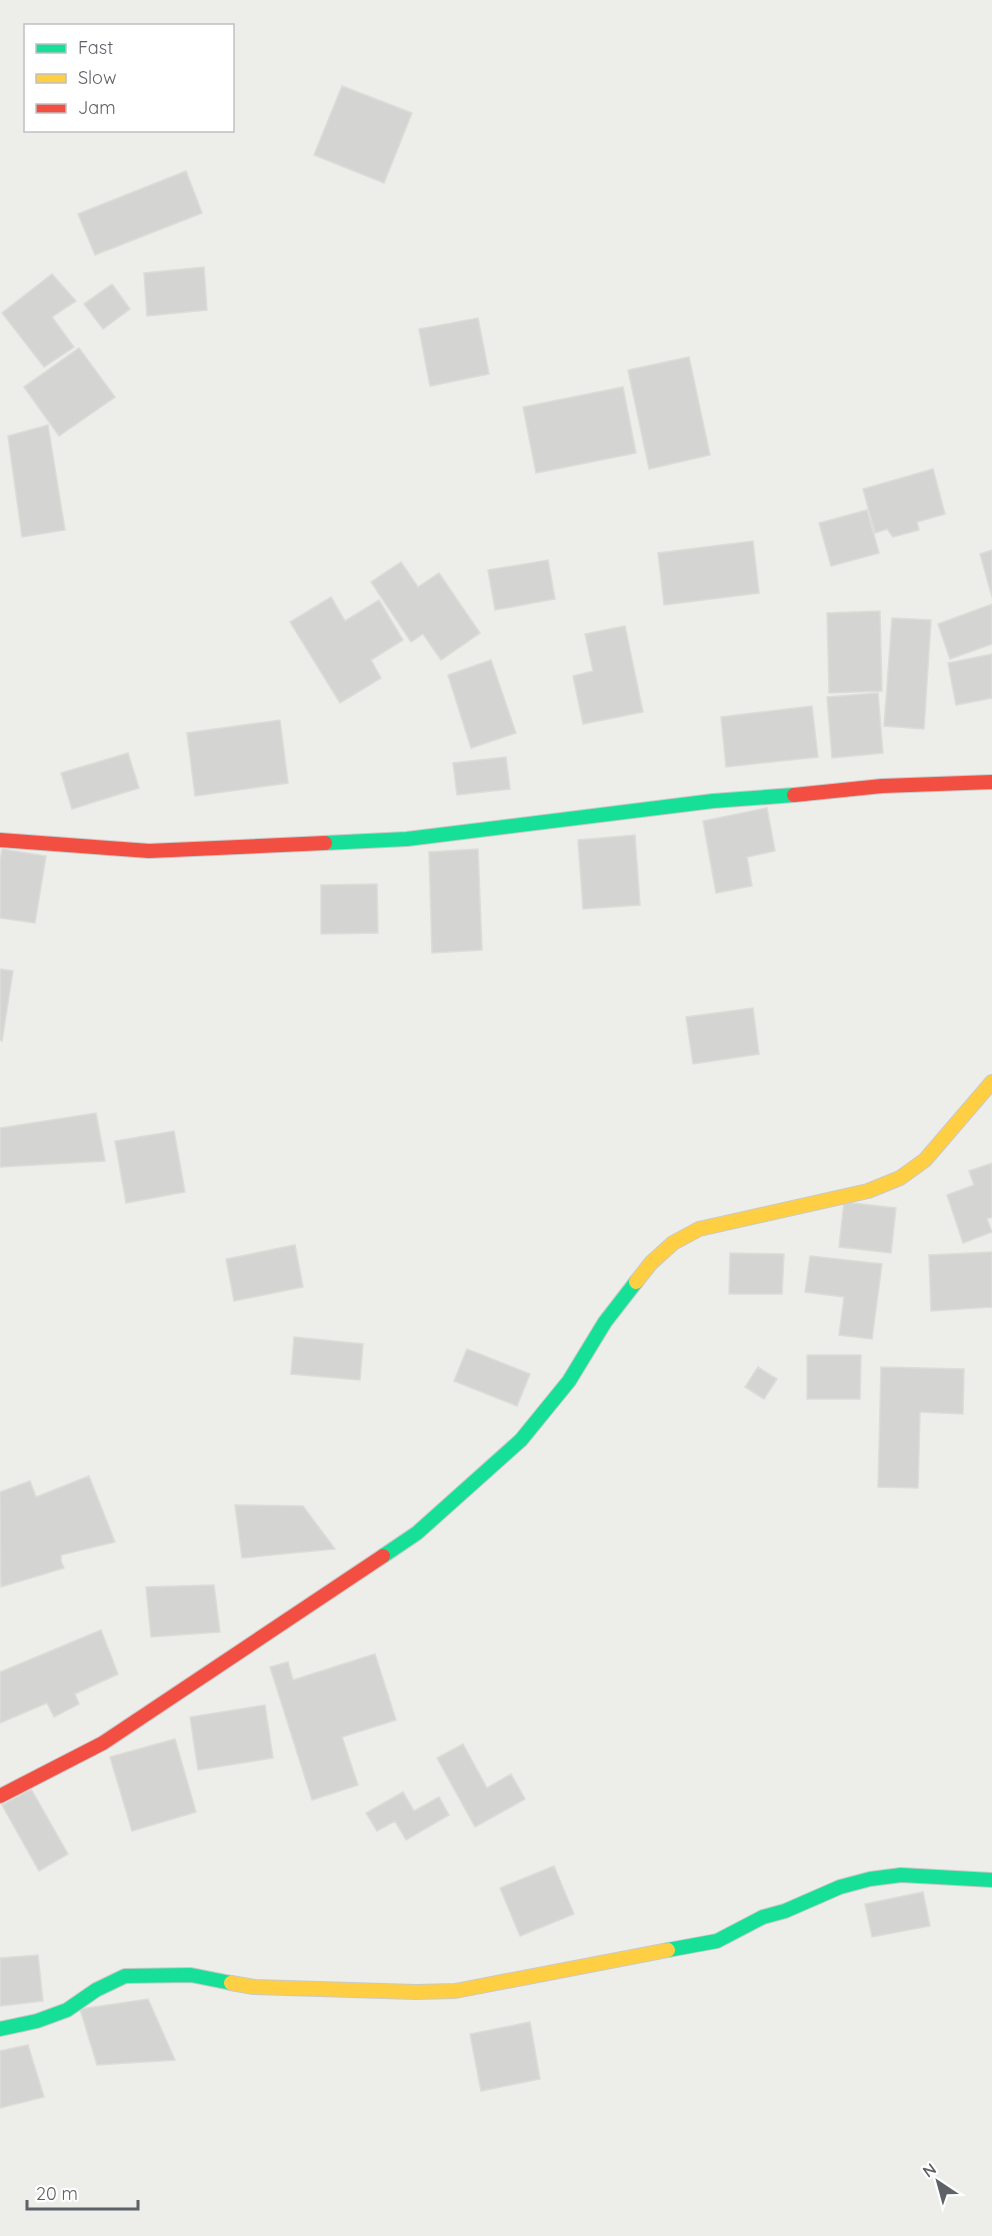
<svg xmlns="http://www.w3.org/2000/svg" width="992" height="2236" font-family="Quicksand,sans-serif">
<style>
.building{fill:#d4d4d2;stroke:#dcdcd8;stroke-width:1.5}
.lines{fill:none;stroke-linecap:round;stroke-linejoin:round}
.fast-casing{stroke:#c9c9c9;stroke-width:16}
.slow-casing{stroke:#c9c9c9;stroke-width:16}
.jam-casing{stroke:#c9c9c9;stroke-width:16}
.fast{stroke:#16e098;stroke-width:14}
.slow{stroke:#ffcf43;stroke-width:14}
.jam{stroke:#f24e42;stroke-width:14}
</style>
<rect width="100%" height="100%" fill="#edede9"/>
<path class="building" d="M342 86 412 113 384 183 314 155Z
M186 171 202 213 95 255 78 214Z
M204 267 207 310 147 316 144 273Z
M52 274 76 301 52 317 74 347 44 367 2 313Z
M112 284 130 309 103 329 84 304Z
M478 318 489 374 430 386 419 329Z
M79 348 115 397 59 436 24 387Z
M689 357 710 455 649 469 628 370Z
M623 387 636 453 536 473 523 407Z
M48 425 65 530 22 537 8 436Z
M933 469 945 514 917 522 919 530 893 537 887 529 875 533 863 489Z
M867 510 879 553 831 566 819 523Z
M753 541 759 593 664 605 658 553Z
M992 550V597L980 554Z
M548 560 555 599 495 610 488 570Z
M401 562 418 587 439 573 480 633 441 660 423 634 411 642 371 582Z
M331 597 345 621 379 600 403 640 371 660 381 678 340 703 290 622Z
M992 604V644L950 659 938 624Z
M880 611 882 691 829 693 827 613Z
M892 618 931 620 924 729 884 726Z
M625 626 643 712 583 724 573 676 593 671 585 634Z
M992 654V698L956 705 948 663Z
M491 660 516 733 471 748 448 675Z
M878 693 883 753 832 758 827 697Z
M812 706 818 757 726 767 721 717Z
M280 720 288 783 195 796 187 733Z
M128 753 139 788 72 809 61 773Z
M506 757 510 789 457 795 453 763Z
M767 808 775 851 747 857 752 886 716 893 703 821Z
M635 835 640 905 583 909 578 840Z
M2 849 46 856 35 923 0 918V861Z
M478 849 482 950 432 953 429 852Z
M377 884 378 933 321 934V885Z
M0 969 13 971 2 1041 0 1040Z
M753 1008 759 1054 693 1064 686 1017Z
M96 1113 105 1161 0 1167V1128Z
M174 1131 185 1192 126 1203 115 1141Z
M992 1163V1217L987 1219 992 1232 963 1243 947 1195 974 1185 969 1171Z
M844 1202 896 1208 891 1253 839 1247Z
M295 1245 303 1287 234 1301 226 1259Z
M992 1252V1307L931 1311 929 1255Z
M730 1253 784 1254 782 1294H729Z
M810 1256 882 1264 872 1339 839 1335 844 1297 805 1292Z
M294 1337 363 1344 360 1380 291 1374Z
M467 1349 530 1374 517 1406 454 1381Z
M807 1355H861L860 1399H807Z
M758 1367 777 1379 764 1399 745 1387Z
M881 1367 964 1369 963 1414 920 1412 918 1488 878 1487Z
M89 1476 115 1542 61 1555V1561L64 1568 1 1587 0 1492 30 1481 36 1497Z
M235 1505 303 1506 335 1549 242 1558Z
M214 1585 220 1632 151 1637 146 1587Z
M101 1630 118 1674 75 1694 79 1704 54 1717 47 1703 0 1723V1672Z
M375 1654 396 1720 342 1737 358 1785 312 1800 270 1667 288 1662 293 1680Z
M265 1705 273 1758 198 1770 190 1717Z
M175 1739 196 1812 132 1831 110 1757Z
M463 1744 487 1788 511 1774 525 1799 475 1827 437 1758Z
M31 1789 68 1854 39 1871 2 1805Z
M403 1792 414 1811 439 1797 449 1815 406 1840 395 1821 377 1831 366 1813Z
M554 1866 574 1914 520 1936 500 1888Z
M923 1892 930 1926 872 1937 865 1904Z
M38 1955 43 2001 0 2006V1958Z
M148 1999 175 2060 97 2065 80 2009Z
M530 2022 540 2079 481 2091 470 2034Z
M28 2045 44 2097 0 2108V2051Z"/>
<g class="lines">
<defs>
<path id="fast" d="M325 843 407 839 713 801 794 795
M383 1556 417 1533 521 1440 569 1381 605 1322 636 1282
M668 1950 717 1941 763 1917 785 1911 840 1887 870 1879 901 1875 992 1880
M0 2029 37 2021 67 2010 96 1990 125 1976 191 1975 231 1983"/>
<path id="slow" d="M636 1282 651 1263 673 1243 699 1229 868 1191 900 1178 925 1160 992 1082
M231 1983 254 1987 416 1992 455 1991 668 1950"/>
<path id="jam" d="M794 795 882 786 992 782
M0 840 149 851 325 843
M0 1796 103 1743 383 1556"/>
</defs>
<use href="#fast" class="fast-casing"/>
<use href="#slow" class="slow-casing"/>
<use href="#jam" class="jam-casing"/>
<use href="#fast" class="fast"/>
<use href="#slow" class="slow"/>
<use href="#jam" class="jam"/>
</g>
<rect x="24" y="24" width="210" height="108" fill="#ffffff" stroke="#bfc0c2" stroke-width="1.5"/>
<rect x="36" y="44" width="30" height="9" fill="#16e098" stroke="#bfc0c2" stroke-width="1.5"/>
<text x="78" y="54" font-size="18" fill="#5e6166">Fast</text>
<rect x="36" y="74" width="30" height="9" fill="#ffcf43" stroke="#bfc0c2" stroke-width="1.5"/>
<text x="78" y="84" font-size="18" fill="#5e6166">Slow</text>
<rect x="36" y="104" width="30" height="9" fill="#f24e42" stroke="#bfc0c2" stroke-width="1.5"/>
<text x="78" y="114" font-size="18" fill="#5e6166">Jam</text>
<g transform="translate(938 2182) rotate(324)" stroke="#ffffff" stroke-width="4.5" paint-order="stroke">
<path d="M0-4.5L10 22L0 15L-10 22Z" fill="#5e6166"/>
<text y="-9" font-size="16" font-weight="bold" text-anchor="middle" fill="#5e6166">N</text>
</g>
<path d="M27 2200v9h111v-9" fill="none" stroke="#5e6166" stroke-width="3"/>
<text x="36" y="2200" font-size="18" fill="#5e6166" stroke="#ffffff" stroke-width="4.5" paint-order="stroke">20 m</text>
</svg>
